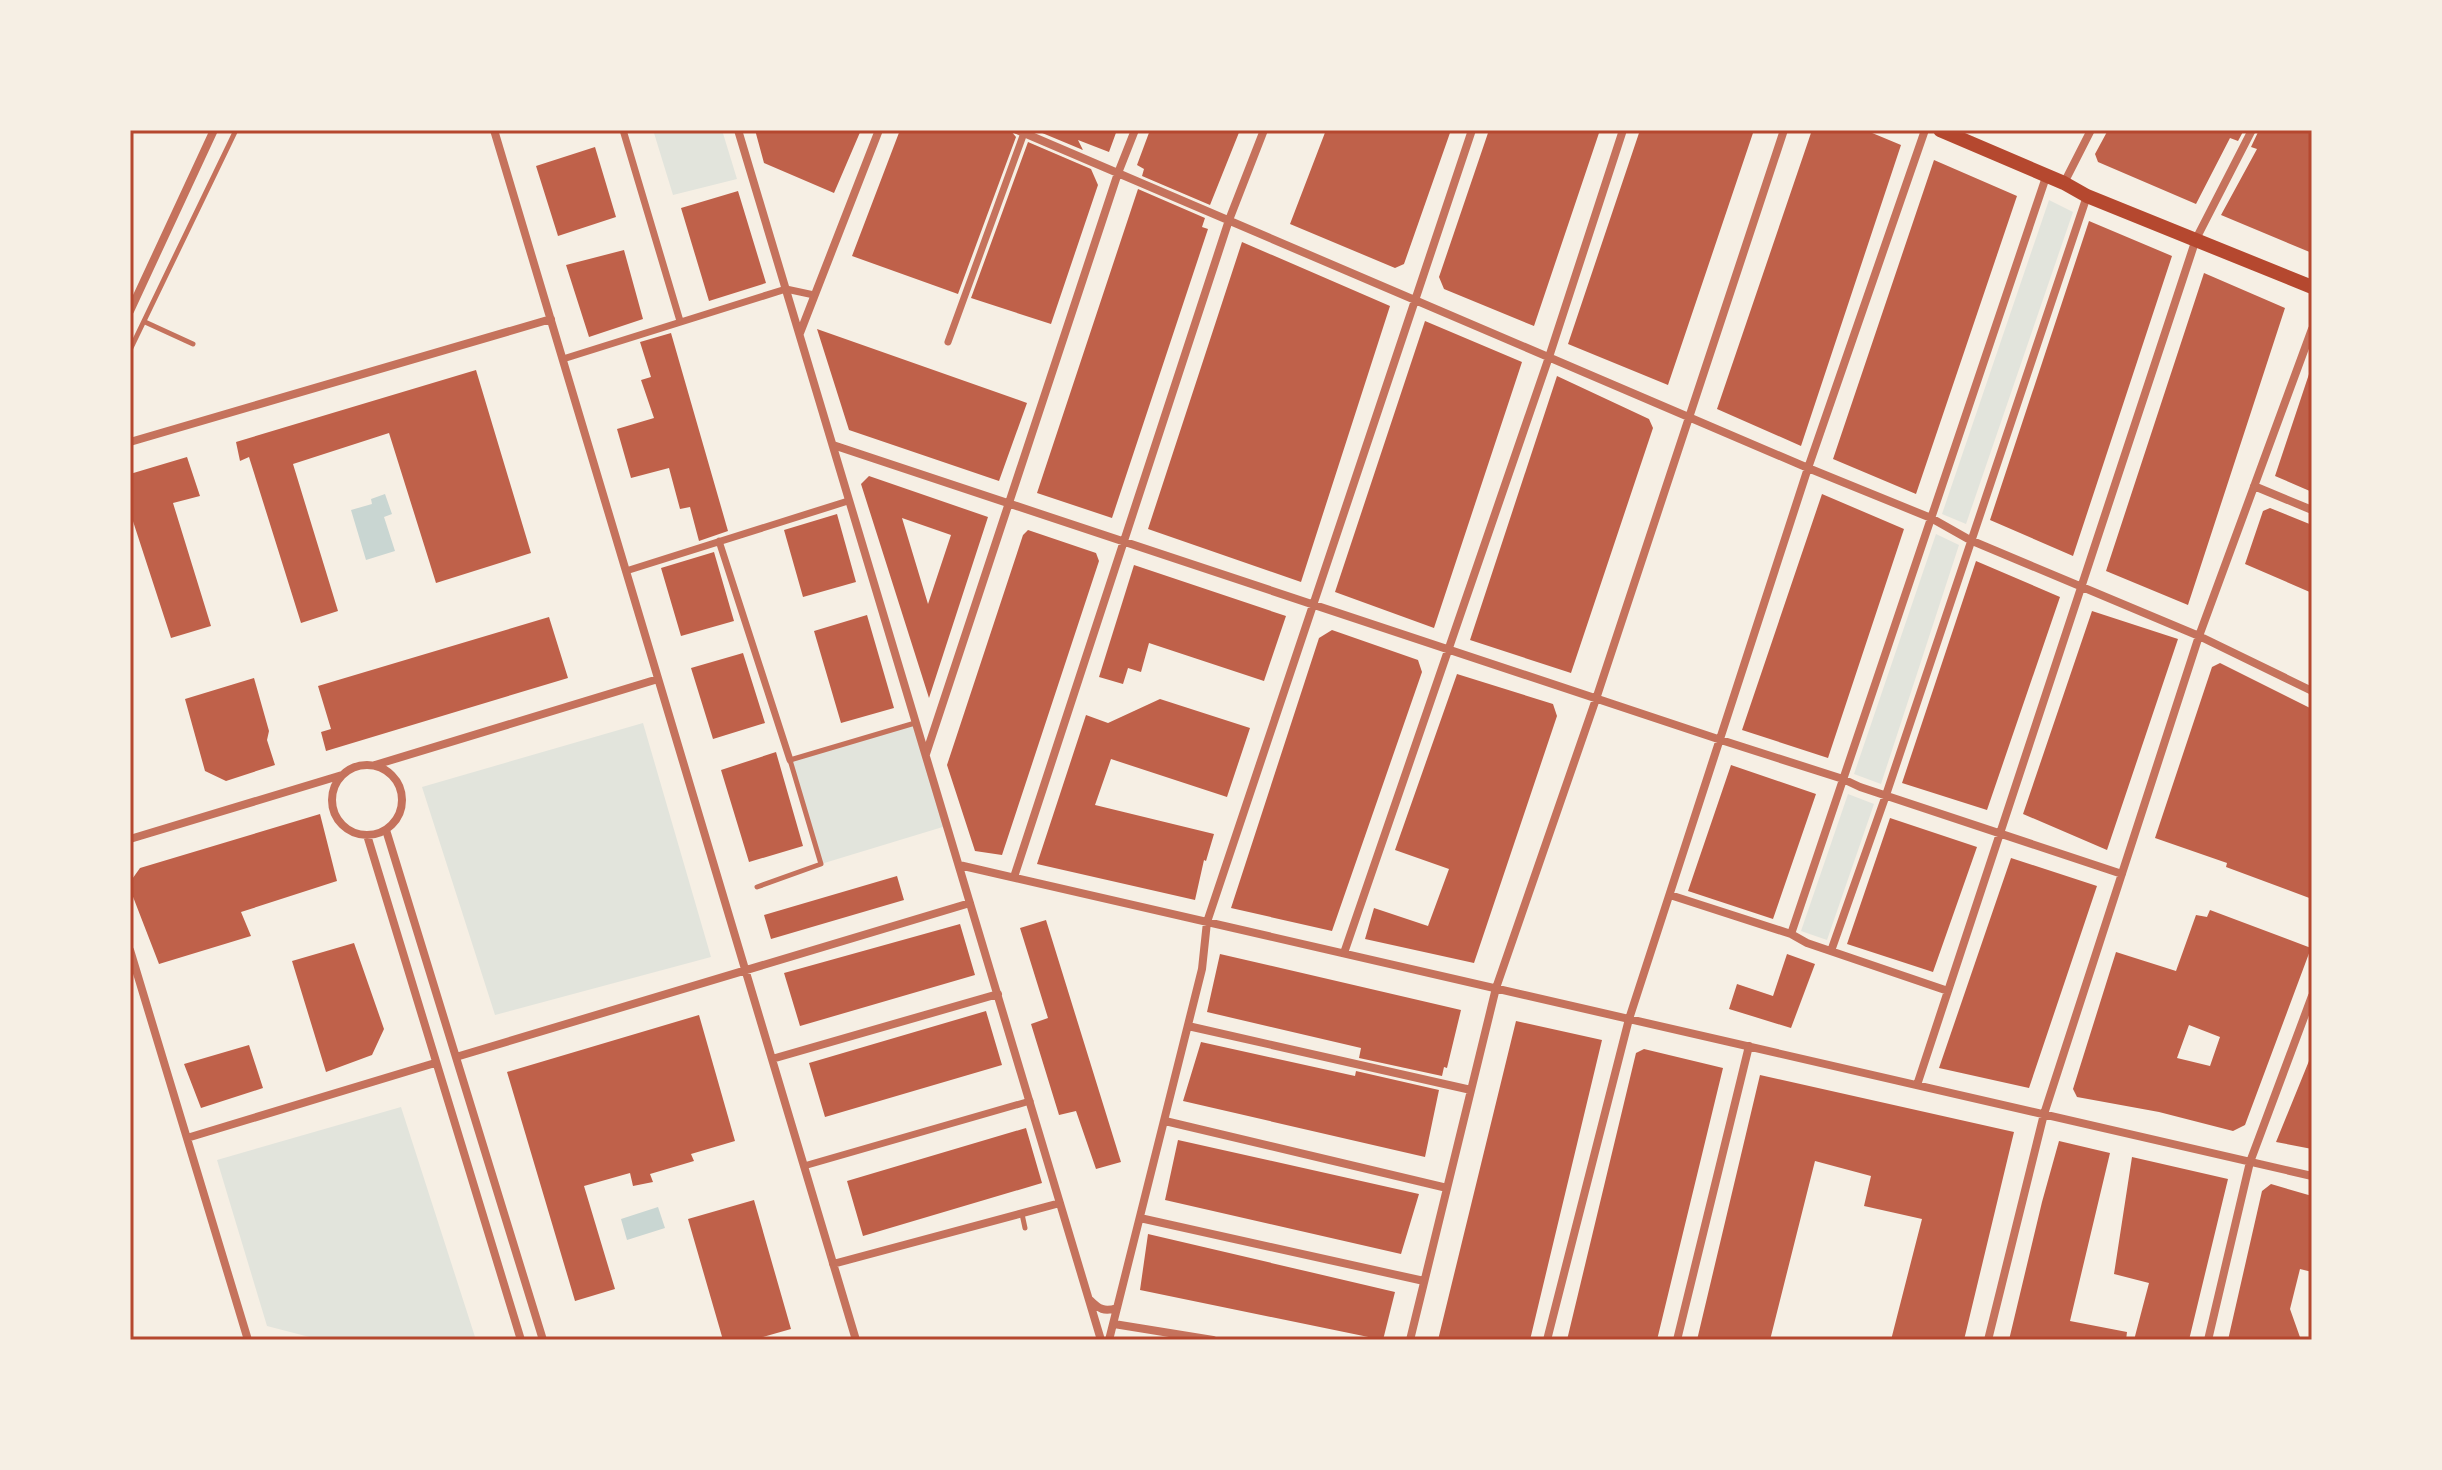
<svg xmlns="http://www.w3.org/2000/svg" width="2442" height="1470" font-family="Lato,sans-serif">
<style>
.green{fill:#e2e4dc}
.water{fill:#c9d6d2}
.building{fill:#bf614a;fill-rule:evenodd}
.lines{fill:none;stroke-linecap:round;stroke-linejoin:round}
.service{stroke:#c5725c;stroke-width:5}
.pedestrian{stroke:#c5725c;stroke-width:7}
.minor{stroke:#c5725c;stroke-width:8}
.secondary{stroke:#b5482f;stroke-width:14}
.neatline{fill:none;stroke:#b5482f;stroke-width:3}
</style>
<rect width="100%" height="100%" fill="#f6efe4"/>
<path class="green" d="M665 130H722L737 179 673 195 654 133Z
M2049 200 2073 212 1966 524 1942 514Z
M1936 534 1959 545 1881 784 1854 774Z
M643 723 711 957 495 1015 422 787Z
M915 723 946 826 821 864 790 760Z
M1848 794 1874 804 1827 940 1801 931Z
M401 1107 476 1340H321L267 1326 217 1160Z"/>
<path class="water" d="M385 494 392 514 384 517 395 551 366 560 351 510 372 504 371 499Z
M658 1207 665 1228 627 1240 621 1219Z"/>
<path class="building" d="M755 130H861L834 193 764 163Z
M900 130H1010L1016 137 958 294 852 256Z
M1035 130H1117L1109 152 1078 140 1083 150Z
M1150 130H1240L1210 205 1142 176 1144 169 1137 165Z
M1326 130H1451L1404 264 1395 268 1290 224Z
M1489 130H1600L1534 326 1444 289 1439 277Z
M1640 130H1754L1668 385 1568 344Z
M1812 130H1865L1901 145 1801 446 1717 409Z
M2108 130H2244L2238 141 2230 138 2196 204 2098 162 2095 154Z
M2259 130H2312V253L2221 215 2257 149 2251 147Z
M1028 142 1091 169 1098 185 1051 324 971 298Z
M595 147 616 217 558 236 536 166Z
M1934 160 2017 196 1916 494 1833 459Z
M1138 189 1205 218 1202 227 1208 229 1112 518 1037 493Z
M738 191 766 283 709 301 681 208Z
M2089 221 2172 256 2073 556 1990 520Z
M1242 242 1390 306 1301 582 1148 529Z
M624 250 643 319 589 337 566 265Z
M2204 273 2285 308 2188 605 2106 571Z
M1425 321 1522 362 1434 628 1335 592Z
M817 329 1027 403 999 481 849 430Z
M671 333 728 531 699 541 690 507 680 509 669 468 631 478 617 429 654 418 641 380 651 377 640 342Z
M476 370 531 553 436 583 389 433 293 464 338 611 301 623 249 457 240 461 236 442Z
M2309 374H2312V492L2275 476Z
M1557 376 1649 419 1653 428 1571 673 1470 640Z
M187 457 200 496 173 503 211 626 171 638 130 512V474Z
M869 476 988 517 929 698 861 484ZM902 518 951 535 928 604Z
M1822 494 1904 529 1828 758 1742 730Z
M2270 508 2312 525V593L2245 564 2263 511Z
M837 514 856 582 803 597 784 530Z
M1028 530 1096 553 1099 561 1002 855 975 851 947 765 1023 535Z
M714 552 734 621 681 636 661 568Z
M1976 561 2060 597 1987 810 1902 783Z
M1134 565 1286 616 1264 681 1149 643 1141 672 1128 668 1123 684 1099 677Z
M2092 611 2178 639 2107 850 2023 814Z
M867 615 894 708 841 723 814 631Z
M549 617 568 678 326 751 321 732 331 729 318 686Z
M1332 630 1418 660 1422 672 1332 931 1231 908 1319 638Z
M743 653 765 723 713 739 691 668Z
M2220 663 2312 709V899L2226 867 2227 863 2155 838 2212 667Z
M1457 674 1553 704 1557 716 1474 963 1365 939 1374 908 1428 926 1449 869 1395 850Z
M254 678 269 731 267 740 275 765 226 781 205 771 185 699Z
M1160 699 1250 728 1227 797 1111 759 1095 805 1214 834 1206 861 1204 860 1195 900 1037 864 1086 715 1108 723Z
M776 752 803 846 749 862 721 770Z
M1731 765 1816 794 1773 919 1688 891Z
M320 814 337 881 241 912 251 936 159 964 130 889V882L140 868Z
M1890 818 1977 847 1933 972 1847 944Z
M2011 858 2097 886 2029 1088 1939 1068Z
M897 876 904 900 771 939 764 915Z
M2210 910 2311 948 2245 1125 2233 1131 2159 1112 2077 1097 2073 1089 2116 952 2176 971 2196 915 2207 917ZM2189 1025 2220 1037 2210 1066 2177 1058Z
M1046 920 1121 1162 1096 1169 1076 1111 1059 1115 1031 1024 1048 1018 1020 928Z
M960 924 975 975 800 1026 784 973Z
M354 943 384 1029 372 1055 326 1072 292 961Z
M1220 954 1461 1010 1447 1068 1444 1067 1442 1076 1359 1058 1361 1048 1207 1012Z
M1787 954 1815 964 1791 1028 1729 1009 1737 984 1773 996Z
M986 1011 1002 1065 825 1117 809 1063Z
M699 1015 735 1141 691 1154 694 1161 650 1174 653 1182 633 1186 630 1173 584 1186 615 1289 575 1301 507 1072Z
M1516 1021 1602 1040 1530 1340H1438Z
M1201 1042 1355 1076 1356 1071 1439 1090 1425 1157 1183 1101Z
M249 1045 263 1088 201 1108 184 1064Z
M1644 1049 1723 1068 1657 1340H1567L1636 1053Z
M2311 1056H2312V1149L2276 1142Z
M1760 1075 2014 1132 1964 1340H1891L1922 1219 1864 1206 1871 1176 1815 1161 1770 1340H1697Z
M1026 1128 1042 1183 863 1236 847 1181Z
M1178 1140 1419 1194 1401 1254 1165 1200Z
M2059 1141 2110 1153 2070 1321 2127 1332 2126 1340H2009L2042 1202Z
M2132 1157 2228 1179 2189 1340H2134L2149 1283 2114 1274Z
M2271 1184 2312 1196V1272L2300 1269 2290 1309 2301 1340H2228L2262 1191Z
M754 1200 791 1329 752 1340H723L688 1219Z
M1148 1234 1395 1292 1383 1340 1140 1290Z"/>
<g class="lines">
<path class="service" d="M145 322 193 344
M130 350 236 130
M757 887 821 864 790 760 915 723
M1022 1214 1025 1228"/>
<path class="pedestrian" d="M623 130 680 321
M948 342 1024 133
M563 359 786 289 814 295
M719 541 790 760
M626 571 848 501
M804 1166 1030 1101"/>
<path class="minor" d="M494 130 856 1340
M738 130 1101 1340
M1017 130 1808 468 1931 518 1970 540 2199 636 2312 691
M2064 183 2091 130
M130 311 214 130
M800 333 879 130
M130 442 551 319
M833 445 1721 740 1843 779 1860 787 2122 874
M2254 486 2312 510
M926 754 1118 173 1135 130
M332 800a35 35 0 1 1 70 0a35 35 0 1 1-70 0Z
M375 765 658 679
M386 830 543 1340
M367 835 521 1340
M130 839 342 775
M959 865 2312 1176
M1014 877 1229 220 1264 130
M1670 895 1791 934 1807 943 1948 991
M1791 934 2046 177
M130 950 248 1340
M1831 951 1886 795 2087 196
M1344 953 1549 357 1623 130
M1188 1026 1471 1090
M456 1057 970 903
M772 1059 998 994
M1917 1085 2196 239 2252 130
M1165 1121 1447 1188
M187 1138 435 1063
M1140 1218 1424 1281
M833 1264 1060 1203
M1090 1300C1099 1309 1104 1312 1117 1308
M1114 1324 1213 1340
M1109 1340 1202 969 1207 922 1472 130
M1410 1340 1496 988 1596 699 1784 130
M1547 1340 1629 1019 1808 468 1925 130
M1677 1340 1749 1046
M1988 1340 2044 1114 2199 636 2312 329
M2208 1340 2250 1162 2312 996"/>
<path class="secondary" d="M1940 130 2064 183 2087 196 2312 287"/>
</g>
<rect width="2442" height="1470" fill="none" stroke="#f6efe4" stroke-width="264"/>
<rect x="132" y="132" width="2178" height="1206" class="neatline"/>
</svg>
